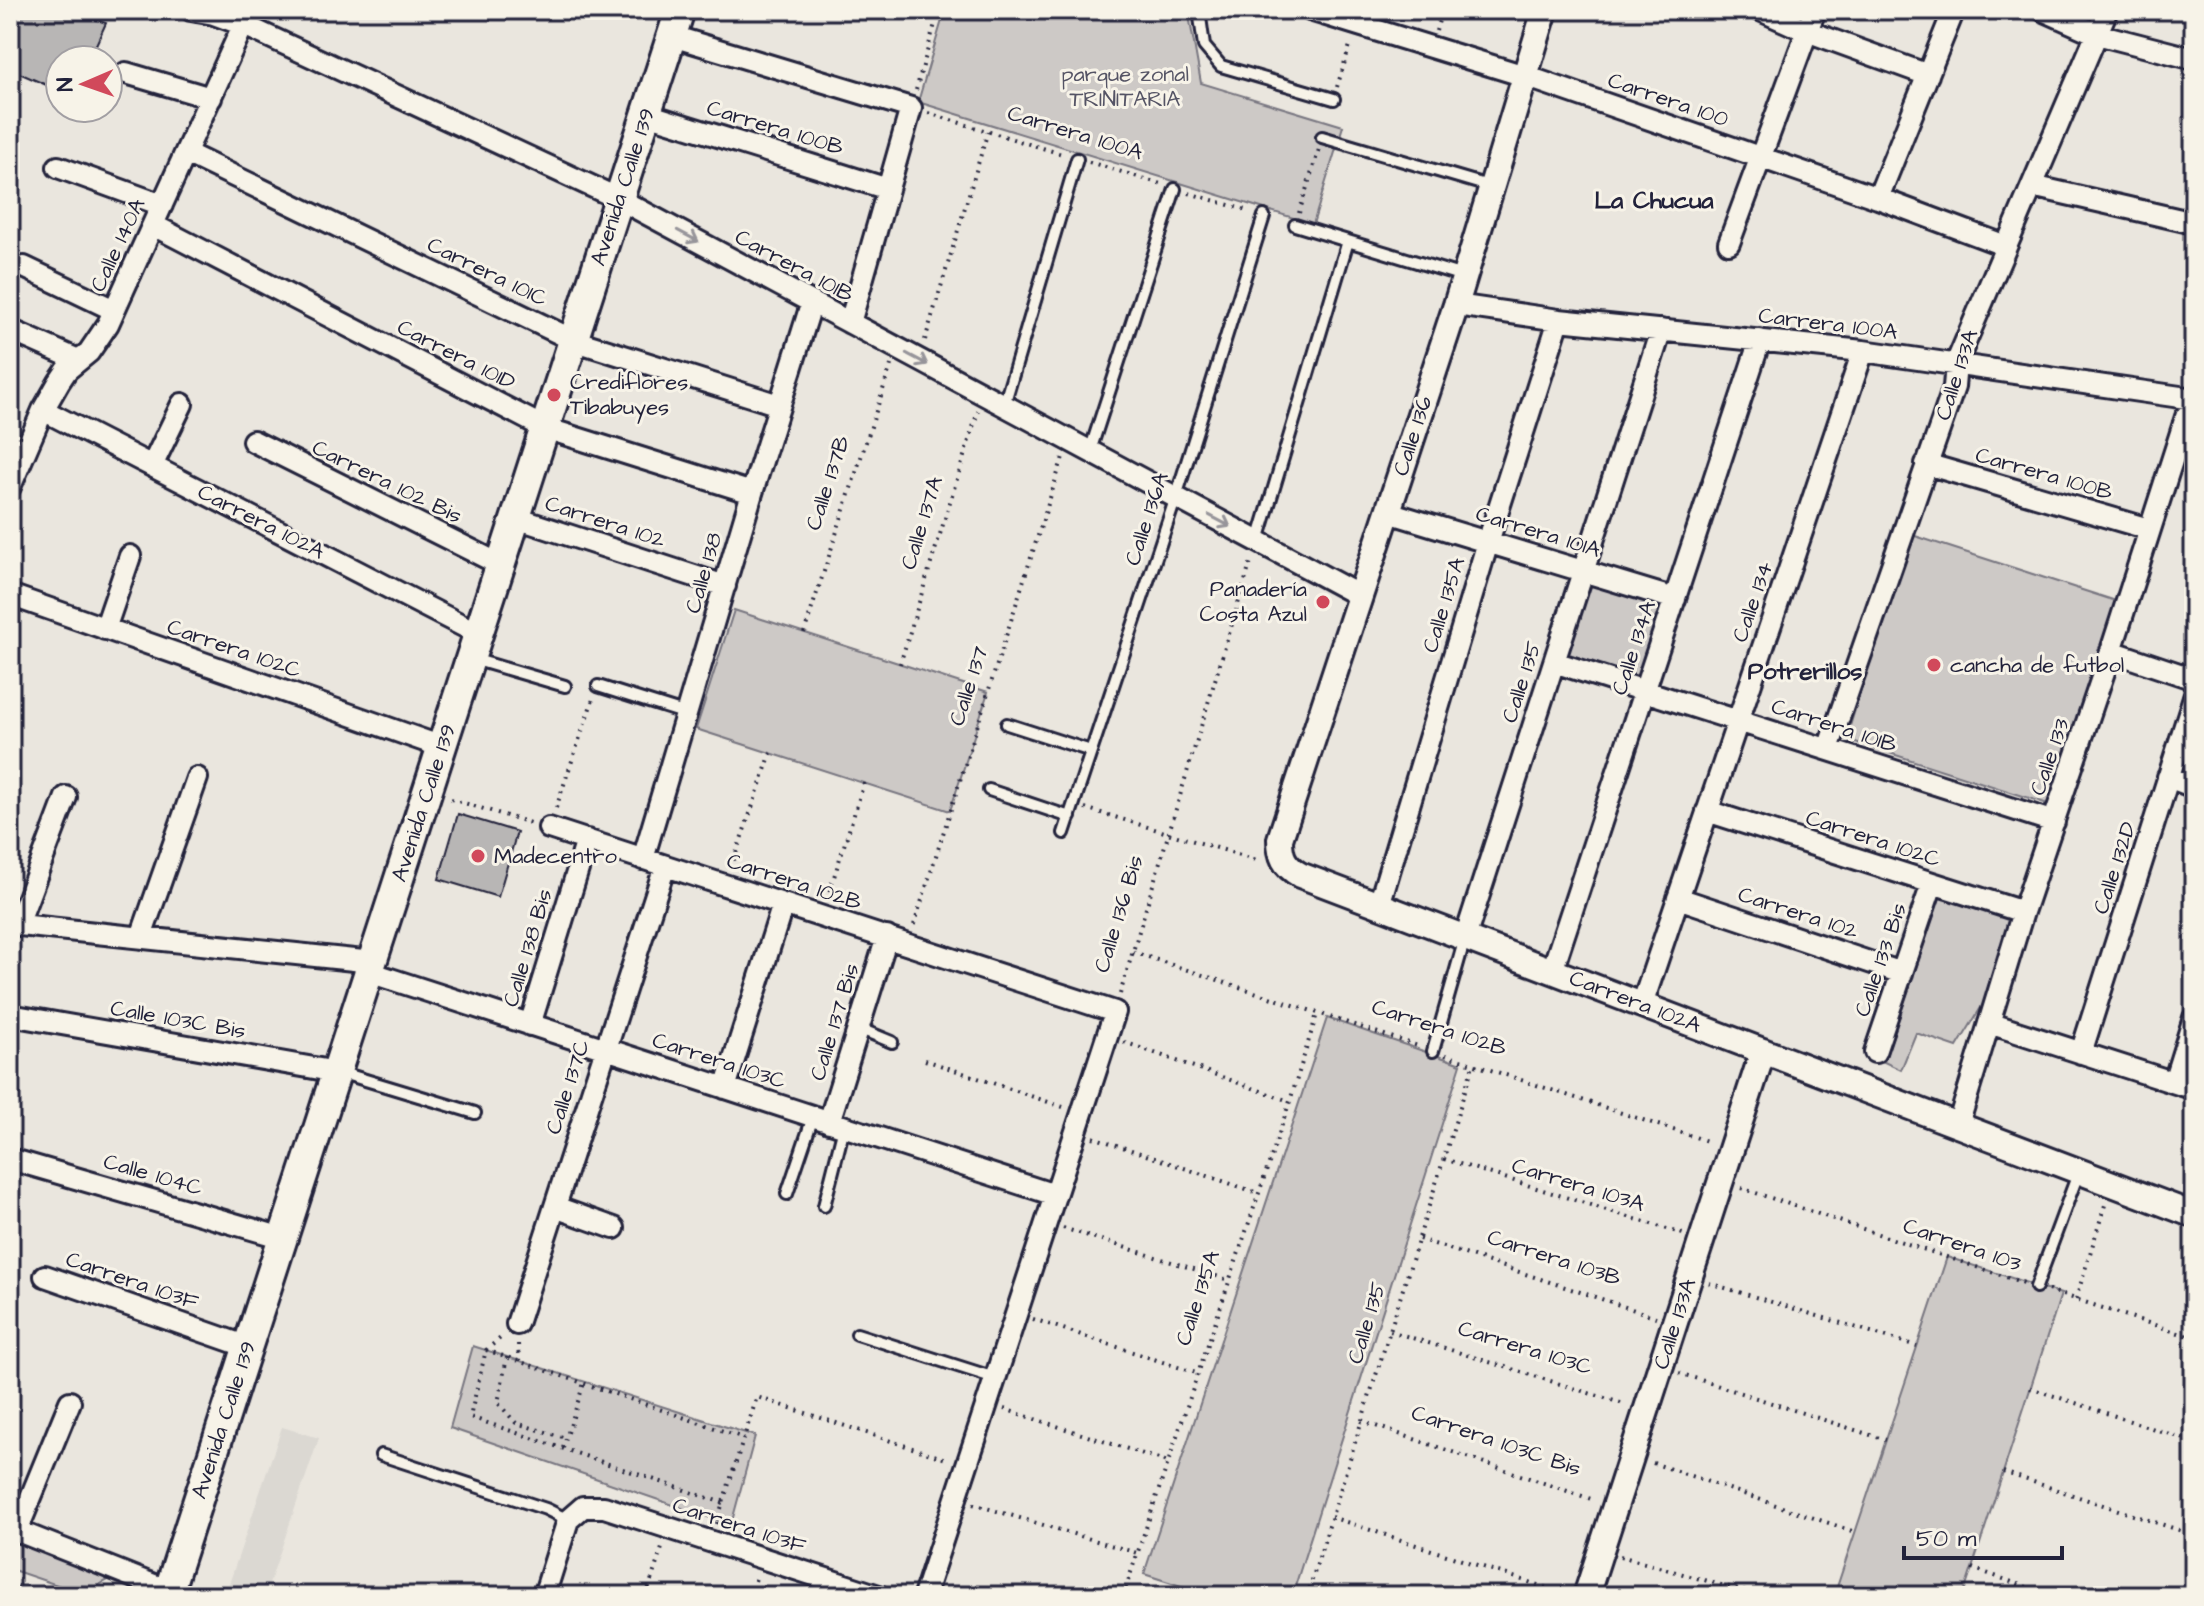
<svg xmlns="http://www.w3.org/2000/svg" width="2204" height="1606" font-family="'Architects Daughter',sans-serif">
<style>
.built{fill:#dbd8d2}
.green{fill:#cdc9c6;stroke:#787680;stroke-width:2}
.building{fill:#b8b6b5;stroke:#22223b;stroke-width:2}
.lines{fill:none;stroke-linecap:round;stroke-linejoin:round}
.service-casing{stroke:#22223b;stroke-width:16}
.minor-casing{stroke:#22223b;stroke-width:26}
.tertiary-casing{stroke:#22223b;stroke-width:30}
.secondary-casing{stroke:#22223b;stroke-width:34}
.path{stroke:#22223b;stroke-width:4;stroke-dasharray:2 6;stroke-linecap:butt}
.service{stroke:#f7f3e8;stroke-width:10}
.minor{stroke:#f7f3e8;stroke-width:20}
.tertiary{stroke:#f7f3e8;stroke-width:24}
.secondary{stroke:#f7f3e8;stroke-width:28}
.oneway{stroke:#97959a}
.poi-dot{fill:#d1495b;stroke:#f7f3e8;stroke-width:3}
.labels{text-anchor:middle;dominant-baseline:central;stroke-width:6;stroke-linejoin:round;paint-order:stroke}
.park-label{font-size:22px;fill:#555465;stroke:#f7f3e8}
.street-label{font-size:22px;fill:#22223b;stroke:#f7f3e8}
.poi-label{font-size:22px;fill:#22223b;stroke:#f7f3e8;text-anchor:start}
.neighbourhood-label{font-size:24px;font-weight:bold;fill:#22223b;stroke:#f7f3e8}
</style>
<rect width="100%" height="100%" fill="#eae6de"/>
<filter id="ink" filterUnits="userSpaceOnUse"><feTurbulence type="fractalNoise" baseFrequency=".0125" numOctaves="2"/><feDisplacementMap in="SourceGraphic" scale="16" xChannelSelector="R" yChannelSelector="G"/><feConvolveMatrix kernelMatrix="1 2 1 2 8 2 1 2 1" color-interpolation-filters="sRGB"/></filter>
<g filter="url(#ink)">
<path class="built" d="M282 1427 319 1438 265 1596H225Z"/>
<path class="green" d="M945 10H1188L1201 83 1343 126 1313 224 918 102Z
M1909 534 2119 602 2051 805 1846 739Z
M1591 583 1662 606 1637 677 1565 655Z
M734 610 988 692 950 811 696 729Z
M1940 897 2010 919 1988 996 1957 1047 1916 1033 1901 1070 1884 1062Z
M1327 1018 1461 1064 1292 1596H1212L1144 1574Z
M1947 1257 2061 1294 1963 1596H1834Z
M473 1346 755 1436 731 1525 450 1428Z
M10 1538 112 1578 88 1591 66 1588 10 1569Z"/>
<path class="building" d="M22 10H68L106 23 89 60H60V91L10 69V38Z
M458 814 517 832 498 897 439 879Z"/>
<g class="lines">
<defs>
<path id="service" d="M1199 10 1204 46 1221 66 1334 99
M1322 137 1492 187
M1295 225 1463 276
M1004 405 1077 159
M1090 451 1175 189
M1258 541 1348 241
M473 659 565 686
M598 686 687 714
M1007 724 1091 751
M989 790 1070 817
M1064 833 1176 497 1264 216
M858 1028 892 1042
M1433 1051 1465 938
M339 1072 475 1113
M787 1194 813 1117
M824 1206 844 1127
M2036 1287 2079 1171
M857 1334 995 1378
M381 1455 546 1509 568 1520"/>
<path id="minor" d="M191 10 214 14 244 25 619 199 1360 596
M1310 10 1525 76 1878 198 2006 246
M1760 10 1807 31 1928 75
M2043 10 2097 34 2194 59
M672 36 911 108 850 323
M126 73 211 98
M647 114 888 189
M186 153 573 340 779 405
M58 167 162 205
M2032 186 2194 223
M1878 198 1954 10
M153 225 545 428 752 493
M1729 243 1815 10
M24 267 114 310
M1456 305 1559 320 1863 351 2194 399
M10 330 78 360
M43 410 479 634
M253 441 501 565
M1926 464 2149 529
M152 466 182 404
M10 487 43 410 59 382 67 370 89 352 108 324 250 10
M1388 512 1675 599
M516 518 725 586
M10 595 442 747
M105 629 130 556
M2111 651 2194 679
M1554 662 2054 822
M1828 749 1954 387 1956 364 2107 10
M2168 777 2194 787
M1707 811 2023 912
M549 828 1115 1012 924 1596
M643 859 752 493 812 302
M1678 898 1902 973
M1379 905 1488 542 1559 320
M10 924 373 962
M18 924 66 797
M141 937 197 778
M1465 938 1661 330
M1552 971 1760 340
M369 972 1055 1195
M1642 1005 1863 351
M10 1015 337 1072
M1989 1023 2194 1089
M530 1025 587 840
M1875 1052 1932 884
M2081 1053 2194 697
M2174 1082 2194 1018
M725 1088 783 904
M829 1122 887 937
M1958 1125 2023 912 2111 651 2186 417 2194 406
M10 1159 283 1238
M555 1207 614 1228
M45 1276 248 1347
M517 1324 665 866
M10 1528 169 1591
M17 1531 70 1402
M544 1596 568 1520 583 1507H604L879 1596"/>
<path id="tertiary" d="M1545 10 1456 305 1280 839C1280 856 1284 866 1300 875L2194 1215
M1586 1596 1763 1051"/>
<path id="secondary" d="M167 1596 680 10"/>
</defs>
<use href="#service" class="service-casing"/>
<use href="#minor" class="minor-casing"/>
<use href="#tertiary" class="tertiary-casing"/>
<use href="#secondary" class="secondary-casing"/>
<path class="path" d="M1436 31 1442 10
M1337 87 1351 42
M916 90 939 10
M928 113 1065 155
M1089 162 1161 184
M1189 193 1249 211
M1299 213 1319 149
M925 340 988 131
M804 633 891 365
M900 664 978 411
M451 799 530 823
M556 808 593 699
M1085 808 1260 861
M731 868 771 753
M827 899 864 783
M914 925 1063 457
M1133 952 1418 1046
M1120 994 1252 558
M1124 1042 1289 1101
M1445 1055 1710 1142
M925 1060 1063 1107
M1093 1137 1258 1193
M1444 1159 1683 1234
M1741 1188 2024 1283
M1063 1228 1229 1280
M1419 1239 1656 1317
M1709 1283 1917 1346
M2048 1290 2194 1338
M2076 1299 2105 1205
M1033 1319 1199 1374
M1390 1331 1624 1404
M518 1344 519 1361
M486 1350 503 1336
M507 1357 498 1403 516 1423 566 1438
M1679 1373 1886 1440
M2030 1388 2194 1442
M1004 1409 1168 1462
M1361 1421 1594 1500
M563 1448 584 1383
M1653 1463 1855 1532
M2003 1472 2194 1535
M723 1503 470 1417 486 1350 744 1438
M973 1504 1137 1553
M1331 1517 1565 1594
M716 1524 757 1397 949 1460
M1620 1556 1760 1596
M1972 1568 2052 1596
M10 1583 47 1596
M646 1596 663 1545
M750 1596 757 1575
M1123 1596 1290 1101 1317 1014
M1307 1596 1473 1065"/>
<use href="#service" class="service"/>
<use href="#minor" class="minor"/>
<use href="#tertiary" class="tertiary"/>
<use href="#secondary" class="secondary"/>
</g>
<defs><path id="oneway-shaft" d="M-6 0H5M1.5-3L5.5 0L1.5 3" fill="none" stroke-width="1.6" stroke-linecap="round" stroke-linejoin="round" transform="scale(2)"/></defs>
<g class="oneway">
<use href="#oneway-shaft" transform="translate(688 236) rotate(28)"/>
<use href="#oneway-shaft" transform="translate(917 359) rotate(28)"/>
<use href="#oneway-shaft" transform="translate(1220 521) rotate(28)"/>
</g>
</g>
<g class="poi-dot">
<circle cx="554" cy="395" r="8"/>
<circle cx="1323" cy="602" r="8"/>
<circle cx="1934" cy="665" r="8"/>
<circle cx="478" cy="856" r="8"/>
</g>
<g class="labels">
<g class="park-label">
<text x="1125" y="74">parque zonal<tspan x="1125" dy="25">TRINITARIA</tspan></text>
</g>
<g class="street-label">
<text transform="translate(1668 100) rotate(19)">Carrera 100</text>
<text transform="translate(775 128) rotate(17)">Carrera 100B</text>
<text transform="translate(1075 133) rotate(17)">Carrera 100A</text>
<text transform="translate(623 187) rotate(-72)">Avenida Calle 139</text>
<text transform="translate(118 245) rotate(-65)">Calle 140A</text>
<text transform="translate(794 266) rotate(28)">Carrera 101B</text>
<text transform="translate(487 272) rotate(26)">Carrera 101C</text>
<text transform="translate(1828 324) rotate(7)">Carrera 100A</text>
<text transform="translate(456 355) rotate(27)">Carrera 101D</text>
<text transform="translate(1957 375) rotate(-72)">Calle 133A</text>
<text transform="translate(1413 436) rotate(-72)">Calle 136</text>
<text transform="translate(2044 474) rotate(16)">Carrera 100B</text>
<text transform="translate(387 482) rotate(26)">Carrera 102 Bis</text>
<text transform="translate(828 483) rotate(-72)">Calle 137B</text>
<text transform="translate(1147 519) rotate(-72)">Calle 136A</text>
<text transform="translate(261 522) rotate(27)">Carrera 102A</text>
<text transform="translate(605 522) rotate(18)">Carrera 102</text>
<text transform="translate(922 523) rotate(-73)">Calle 137A</text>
<text transform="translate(1538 532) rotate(17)">Carrera 101A</text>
<text transform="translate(704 573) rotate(-74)">Calle 138</text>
<text transform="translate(1753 602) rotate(-71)">Calle 134</text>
<text transform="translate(1444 605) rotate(-73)">Calle 135A</text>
<text transform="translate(1634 648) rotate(-72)">Calle 134A</text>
<text transform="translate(234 649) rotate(19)">Carrera 102C</text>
<text transform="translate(1522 682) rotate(-72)">Calle 135</text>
<text transform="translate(969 686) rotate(-72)">Calle 137</text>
<text transform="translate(1834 726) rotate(18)">Carrera 101B</text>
<text transform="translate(2050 757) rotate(-71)">Calle 133</text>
<text transform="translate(424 803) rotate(-72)">Avenida Calle 139</text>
<text transform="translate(1873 839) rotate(18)">Carrera 102C</text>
<text transform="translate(2115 868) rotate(-72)">Calle 132D</text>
<text transform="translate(794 882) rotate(18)">Carrera 102B</text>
<text transform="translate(1798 913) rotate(18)">Carrera 102</text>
<text transform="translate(1119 914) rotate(-73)">Calle 136 Bis</text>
<text transform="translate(528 948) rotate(-73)">Calle 138 Bis</text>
<text transform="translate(1881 960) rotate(-71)">Calle 133 Bis</text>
<text transform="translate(1635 1002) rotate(21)">Carrera 102A</text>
<text transform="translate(178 1020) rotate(10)">Calle 103C Bis</text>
<text transform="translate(835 1022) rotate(-73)">Calle 137 Bis</text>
<text transform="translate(1439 1028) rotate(18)">Carrera 102B</text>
<text transform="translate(719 1061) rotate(18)">Carrera 103C</text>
<text transform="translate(568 1087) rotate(-72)">Calle 137C</text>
<text transform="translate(153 1175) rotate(16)">Calle 104C</text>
<text transform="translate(1578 1185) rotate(17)">Carrera 103A</text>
<text transform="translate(1962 1245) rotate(19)">Carrera 103</text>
<text transform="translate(1554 1258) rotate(18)">Carrera 103B</text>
<text transform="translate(132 1281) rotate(19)">Carrera 103F</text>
<text transform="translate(1198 1298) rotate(-72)">Calle 135A</text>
<text transform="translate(1367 1323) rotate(-73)">Calle 135</text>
<text transform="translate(1675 1324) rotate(-72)">Calle 133A</text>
<text transform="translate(1525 1348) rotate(17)">Carrera 103C</text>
<text transform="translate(224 1420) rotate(-72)">Avenida Calle 139</text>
<text transform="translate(1496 1441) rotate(19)">Carrera 103C Bis</text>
<text transform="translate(739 1526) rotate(18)">Carrera 103F</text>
</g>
<g class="poi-label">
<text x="570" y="382">Crediflores<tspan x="570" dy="25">Tibabuyes</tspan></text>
<text x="1307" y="589" text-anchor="end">Panadería<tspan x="1307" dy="25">Costa Azul</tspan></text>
<text x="1950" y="665">cancha de futbol</text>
<text x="494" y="856">Madecentro</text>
</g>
<g class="neighbourhood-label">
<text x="1654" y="201">La Chucua</text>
<text x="1805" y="672">Potrerillos</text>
</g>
</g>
<rect width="2204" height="1606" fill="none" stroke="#f7f3e8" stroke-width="40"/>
<rect x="20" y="20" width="2164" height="1566" fill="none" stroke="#22223b" stroke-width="3" filter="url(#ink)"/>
<g transform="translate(84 84) rotate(268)"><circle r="38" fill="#f7f3e8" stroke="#a29fa3" stroke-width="2"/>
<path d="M0-6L14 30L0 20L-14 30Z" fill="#d1495b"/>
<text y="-12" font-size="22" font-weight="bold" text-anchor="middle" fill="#22223b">N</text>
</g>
<path d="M1904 1546v12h158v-12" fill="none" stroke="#22223b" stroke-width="4"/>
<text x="1916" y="1546" font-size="24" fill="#22223b" stroke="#f7f3e8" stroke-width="6" paint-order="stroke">50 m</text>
</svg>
